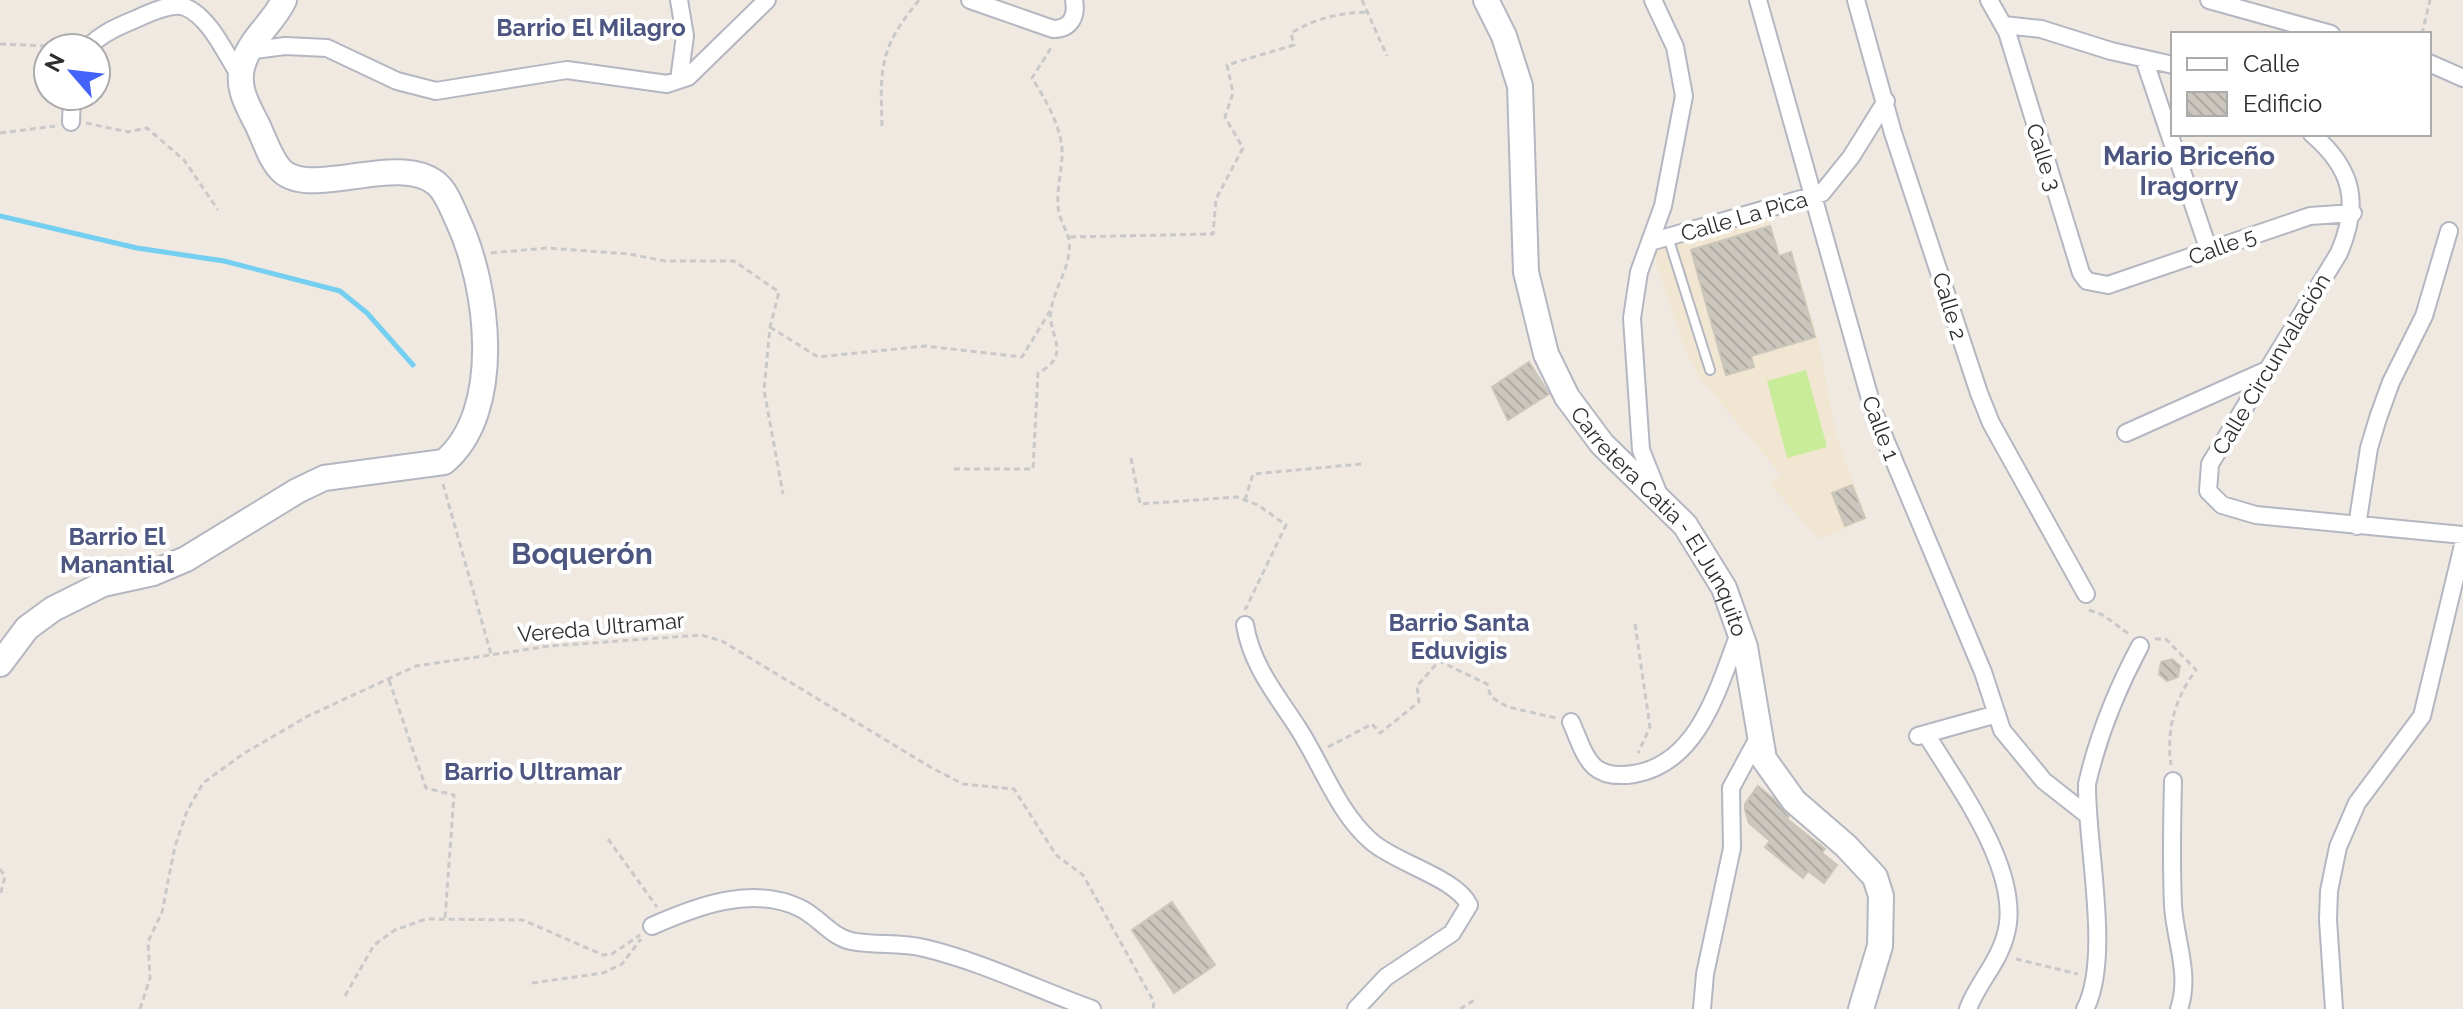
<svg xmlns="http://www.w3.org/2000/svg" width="2463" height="1009" font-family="Raleway,sans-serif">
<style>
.education{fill:#f0e6d1}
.pitch{fill:#c9ec9a}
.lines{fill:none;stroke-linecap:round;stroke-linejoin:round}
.stream{stroke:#75cff0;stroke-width:5}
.building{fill:url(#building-back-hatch);stroke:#cbc5ba;stroke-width:2}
.lane-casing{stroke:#b4b7c1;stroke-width:12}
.street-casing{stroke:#b4b7c1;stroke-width:20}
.secondary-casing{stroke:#b4b7c1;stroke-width:28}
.path{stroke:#c9c9c9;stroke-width:3;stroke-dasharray:6 4;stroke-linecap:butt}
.lane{stroke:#fff;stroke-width:8}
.street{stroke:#fff;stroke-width:16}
.secondary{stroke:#fff;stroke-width:24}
.labels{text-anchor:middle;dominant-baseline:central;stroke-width:8;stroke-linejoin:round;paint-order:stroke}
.street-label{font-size:22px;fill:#2e2e2e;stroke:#fff}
.neighbourhood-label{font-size:24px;font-weight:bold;fill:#4d5680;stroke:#fff}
.quarter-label{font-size:26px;font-weight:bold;fill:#4d5680;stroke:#fff}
.district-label{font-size:30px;font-weight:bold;fill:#4d5680;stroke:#fff}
</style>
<defs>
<pattern id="building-back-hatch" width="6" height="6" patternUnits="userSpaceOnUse" patternTransform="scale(2)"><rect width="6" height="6" fill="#cbc7bf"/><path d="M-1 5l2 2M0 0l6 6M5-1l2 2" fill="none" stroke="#afaba4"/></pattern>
</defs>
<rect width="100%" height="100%" fill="#efe9e1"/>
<path class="education" d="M1769 219 1779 255 1792 252 1818 338 1836 435 1867 519 1819 539 1770 484 1781 475 1700 378 1684 347 1656 263 1655 248Z"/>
<path class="pitch" d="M1806 370 1827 447 1787 458 1767 381Z"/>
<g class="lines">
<path class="stream" d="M0 216 137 248 224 261 340 291 367 313 413 365"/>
</g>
<path class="building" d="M1770 226 1779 256 1791 252 1815 337 1751 356 1754 367 1726 375 1691 250Z
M1529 362 1549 394 1508 420 1492 387Z
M1852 485 1865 518 1845 526 1832 493Z
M2172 659 2180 666 2178 677 2167 681 2159 674 2161 662Z
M1758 786 1774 799 1789 816 1787 819 1825 849 1822 853 1837 865 1824 883 1808 871 1803 878 1765 847 1770 841 1749 823 1745 810V804Z
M1172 902 1215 965 1174 993 1132 930Z"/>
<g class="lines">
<defs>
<path id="lane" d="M1668 237 1710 370"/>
<path id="street" d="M679 0 685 36 679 80
M970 0 1053 29C1071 29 1077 16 1074 0
M1653 0 1675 47 1684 96 1663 206 1639 272 1632 318 1641 450 1659 495
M1758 0 1874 413 1983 672 2002 730 2044 781 2086 814
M1856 0 1893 133 1979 393 1991 423 2086 594
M1989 0 2007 32 2081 273 2087 281 2108 285 2310 216 2353 213
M2209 0 2331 34
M2004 25 2041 29 2111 51 2173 65
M88 48C100 34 119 26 136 19 149 13 172 2 185 7 210 17 226 55 240 76
M248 51 285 46 327 48 397 81 436 91 567 70 667 84 688 77 767 0
M2144 59 2209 251
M2429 63 2463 78
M71 122 72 96
M2312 134C2354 170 2360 204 2339 253L2210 464 2208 491 2222 505 2256 515 2463 535
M1650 242 1822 193 1851 157 1886 101
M2126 433 2267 370
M2357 526 2369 448 2378 418 2391 382 2424 316 2449 231
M1245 625C1252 666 1276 694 1298 728 1322 765 1338 813 1372 842 1396 863 1456 878 1469 905L1452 933 1386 977 1356 1009
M1571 722C1586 756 1589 781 1634 774 1700 763 1719 685 1740 631
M1926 734C1957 785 2025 875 2005 937 1998 963 1977 984 1968 1009
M1918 736 1997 714
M2173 781C2172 822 2171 864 2173 905 2175 941 2191 974 2179 1009
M652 926C697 906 752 885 800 908 819 917 830 936 851 941 875 946 900 942 924 948 983 962 1036 989 1092 1009
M1702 1009 1705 974 1732 848 1731 788 1758 738
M2085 1009C2112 958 2086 843 2087 784 2098 736 2117 689 2140 646
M2334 1009 2328 920 2329 891 2338 847 2357 803 2422 716 2463 545"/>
<g id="secondary">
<path id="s1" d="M1486 0 1504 36 1520 86 1526 272 1546 354 1567 397 1602 444 1685 525 1724 588 1745 647 1764 759 1794 801 1846 846 1875 877 1881 896 1880 946 1861 1009"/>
<path d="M0 664 27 628 53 609 103 584 153 573 186 559 297 491 324 478 444 462C505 411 488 285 458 221 452 208 447 193 437 184 400 152 314 198 283 172 271 162 264 138 257 124 246 103 235 84 244 61 252 37 274 22 284 0"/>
</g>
</defs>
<use href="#lane" class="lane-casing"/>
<use href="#street" class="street-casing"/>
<use href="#secondary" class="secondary-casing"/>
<path class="path" d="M1362 0 1387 56
M2422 34 2430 0
M0 44 70 47
M86 123 128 132 147 128 184 160 218 210
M882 126C880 65 880 48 919 0
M0 133 55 126
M1070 237 1213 234 1216 199 1243 148 1225 117 1233 93 1227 65 1294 45 1291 33C1316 18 1339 13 1368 12
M491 253 548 248 629 254 665 261H734L779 292 770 327 764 390 783 494
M770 327 818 357 925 346 1022 357 1050 311
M1131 458 1140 504 1237 497 1258 505 1286 525 1245 610
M954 469H1033L1038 373C1074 354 1047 336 1051 310 1054 290 1067 272 1069 252 1072 233 1059 224 1058 206 1057 189 1061 173 1062 157 1064 131 1046 100 1032 78L1053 45
M443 484 491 654
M1245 500 1253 474 1361 464
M2089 610 2103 615 2130 635
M1635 624 1650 727 1638 753
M2155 639H2166L2196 670C2175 698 2166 730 2171 765
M389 680 426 788 454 795 445 919
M1328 747 1372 724 1380 733 1419 702 1417 686 1439 661 1487 684 1491 697 1508 707 1556 718
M608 839 657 907
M0 869 5 876 0 896
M2016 959 2078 974
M532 983 603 973 622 964 641 939
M345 996 374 945 395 930 426 919 523 920 603 955 612 954 640 935
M140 1009 150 978 148 942 162 912 175 846 187 811 203 783 243 754 308 716 416 666 550 646 701 635 722 641 932 768 963 784 1014 789 1056 855 1083 875 1154 1002 1153 1009
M1460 1009 1476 999"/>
<use href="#lane" class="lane"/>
<use href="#street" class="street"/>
<use href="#secondary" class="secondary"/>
</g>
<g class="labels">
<g class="street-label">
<text transform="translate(2044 157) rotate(72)">Calle 3</text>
<text transform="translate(1744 216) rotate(-16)">Calle La Pica</text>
<text transform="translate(2222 246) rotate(-20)">Calle 5</text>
<text transform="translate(1950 306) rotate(73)">Calle 2</text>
<text transform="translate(2271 364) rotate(-59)">Calle Circunvalación</text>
<text transform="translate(1881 428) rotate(69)">Calle 1</text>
<text stroke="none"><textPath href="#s1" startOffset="568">Carretera Catia - El Junquito</textPath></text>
<text transform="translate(601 627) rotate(-5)">Vereda Ultramar</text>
</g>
<g class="neighbourhood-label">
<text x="591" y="27">Barrio El Milagro</text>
<text x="117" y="536">Barrio El<tspan x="117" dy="28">Manantial</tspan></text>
<text x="1459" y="622">Barrio Santa<tspan x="1459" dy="28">Eduvigis</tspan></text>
<text x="533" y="771">Barrio Ultramar</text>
</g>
<g class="quarter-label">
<text x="2189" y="156">Mario Briceño<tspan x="2189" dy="30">Iragorry</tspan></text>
</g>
<g class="district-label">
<text x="582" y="553">Boquerón</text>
</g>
</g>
<rect x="2171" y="32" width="260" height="104" fill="#ffffff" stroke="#ababab" stroke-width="2"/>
<rect x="2187" y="58" width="40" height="12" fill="#ffffff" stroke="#ababab" stroke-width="2"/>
<text x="2243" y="72" font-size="24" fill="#2e2e2e">Calle</text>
<rect x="2187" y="92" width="40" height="24" fill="url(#building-back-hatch)" stroke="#ababab" stroke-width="2"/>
<text x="2243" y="112" font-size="24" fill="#2e2e2e">Edificio</text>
<g transform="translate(72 72) rotate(298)"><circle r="38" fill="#ffffff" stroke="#ababab" stroke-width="2"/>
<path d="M0-6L14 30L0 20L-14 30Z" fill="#4264fb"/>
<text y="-12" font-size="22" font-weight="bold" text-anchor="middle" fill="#2e2e2e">N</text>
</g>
</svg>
